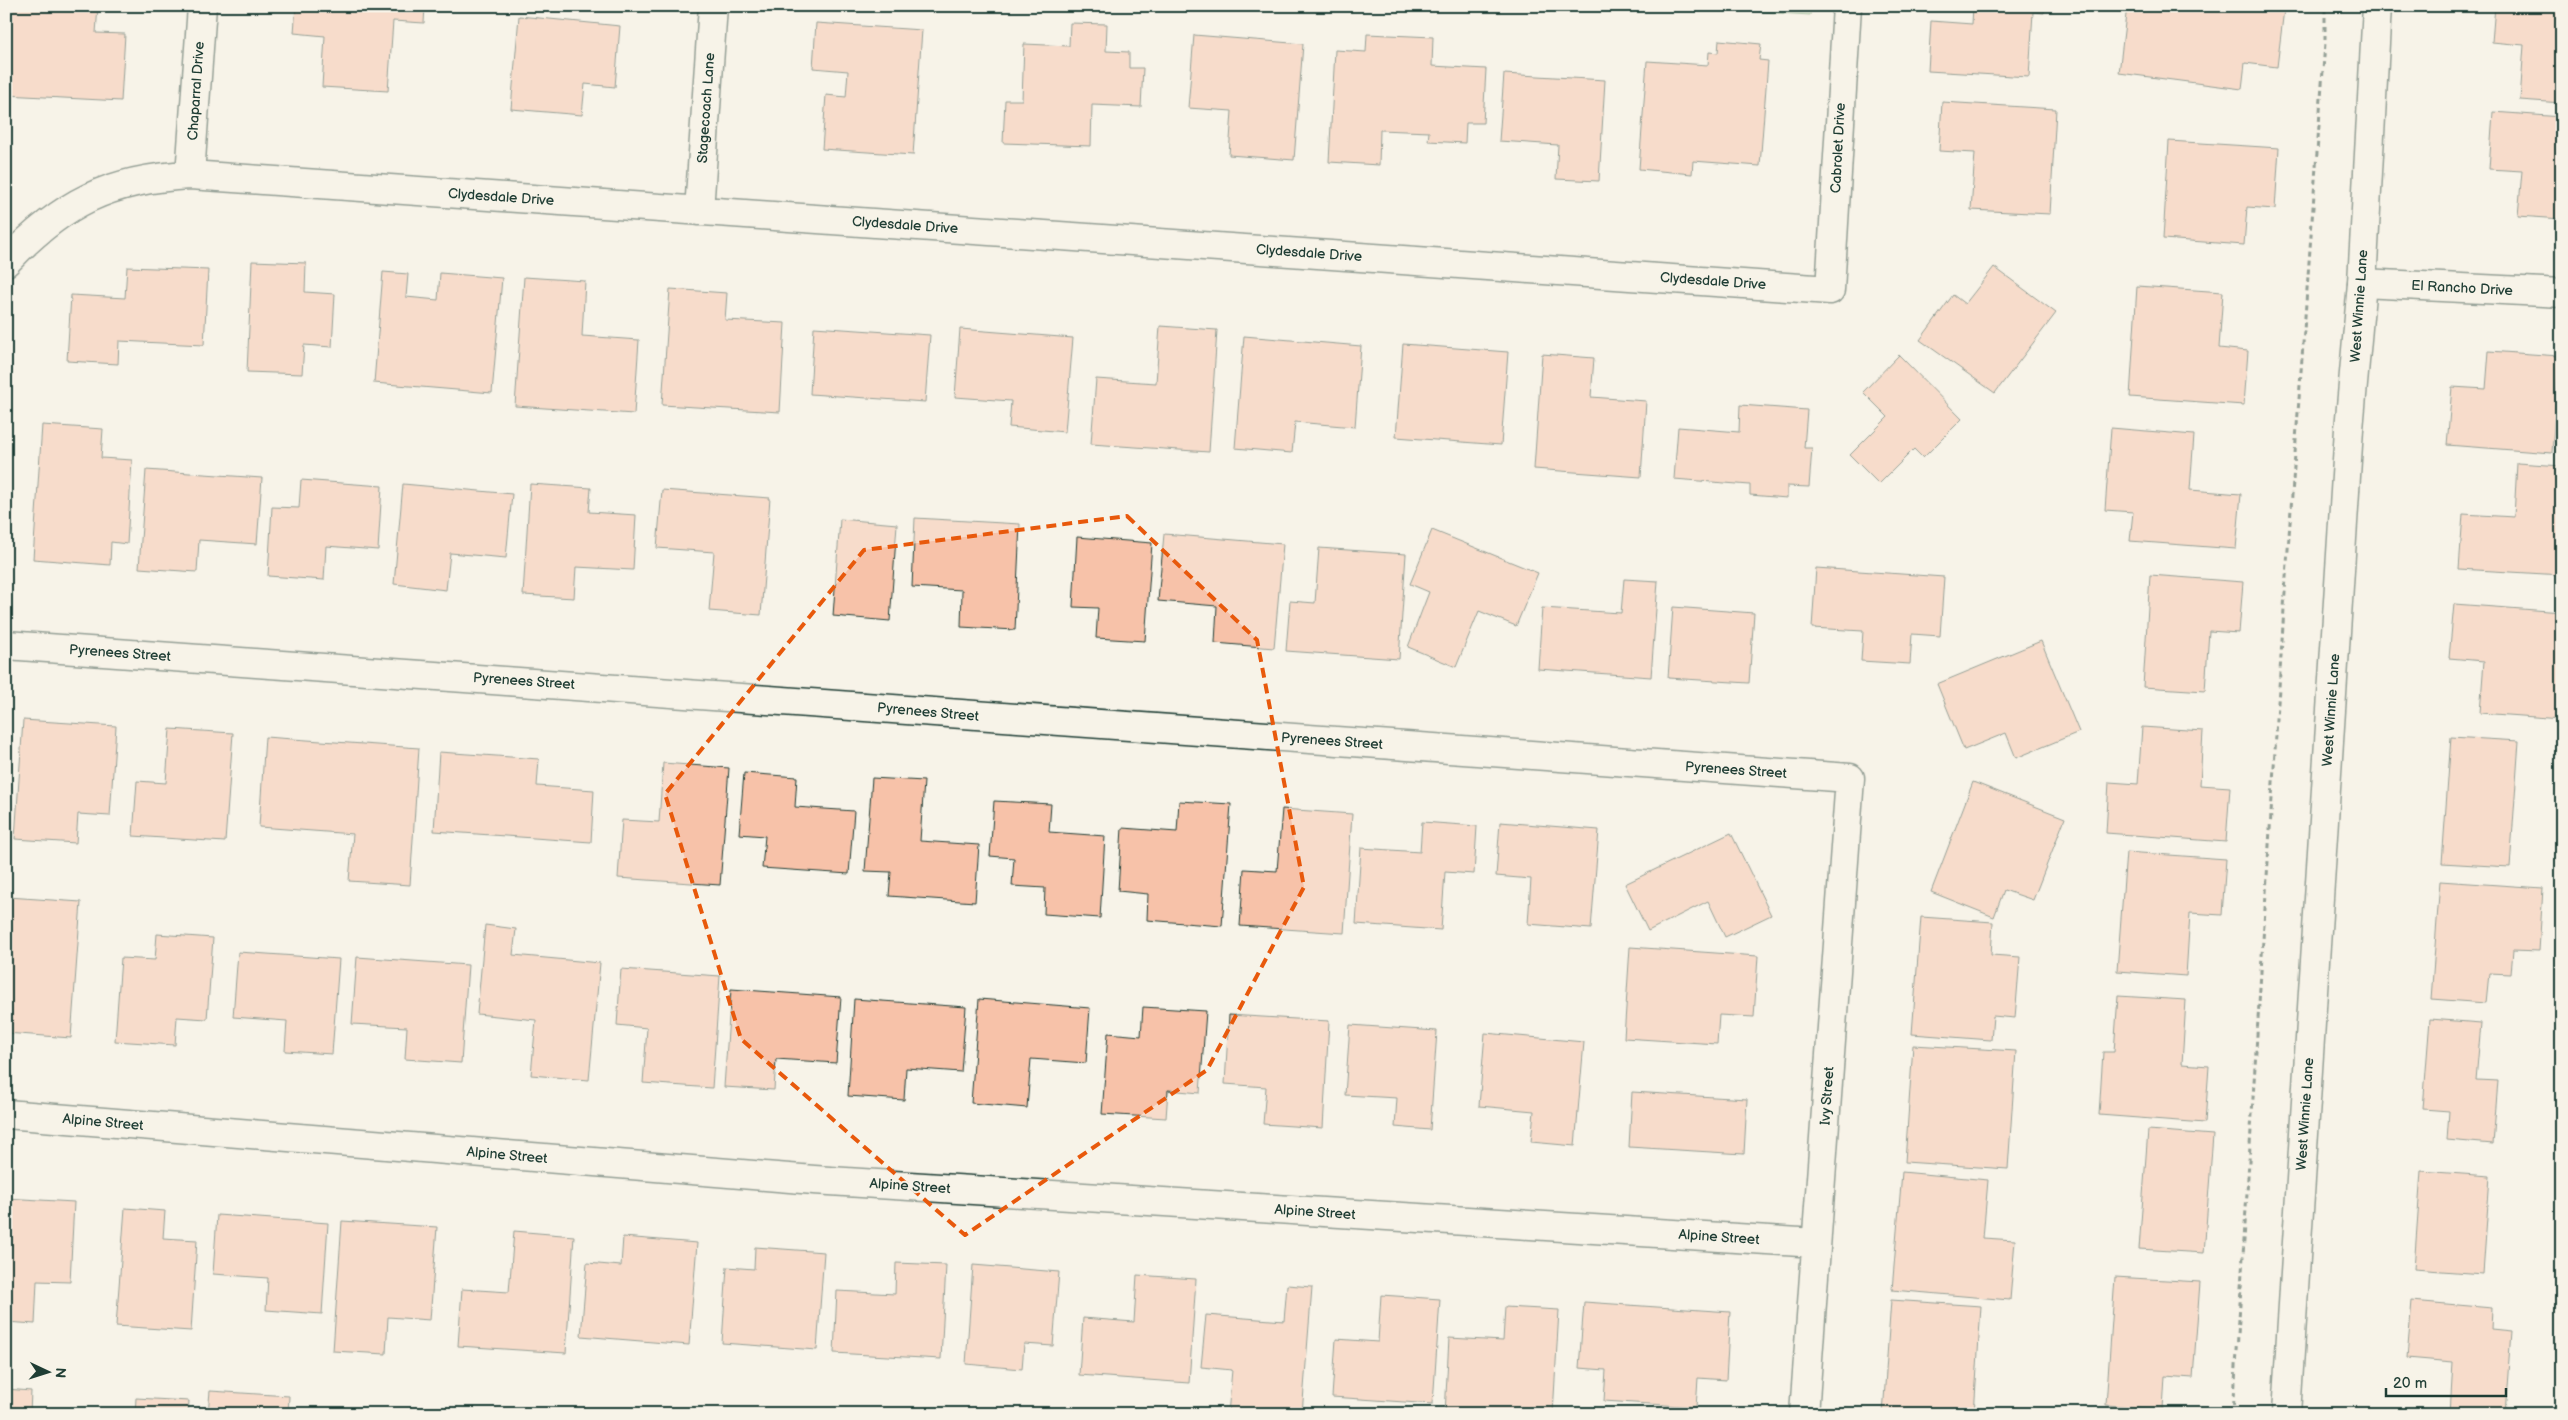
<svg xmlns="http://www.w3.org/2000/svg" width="2568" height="1420" font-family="'Balsamiq Sans',sans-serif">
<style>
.green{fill:#aadfa2;stroke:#648e6b}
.building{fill:#f7c2a9;stroke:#1f3d34}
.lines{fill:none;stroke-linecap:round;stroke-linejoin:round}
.street-casing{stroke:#1f3d34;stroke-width:31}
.secondary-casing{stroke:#1f3d34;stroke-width:31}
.path{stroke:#1f3d34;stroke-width:3;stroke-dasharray:5 4;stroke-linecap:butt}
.street{stroke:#f7f3e8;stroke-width:28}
.secondary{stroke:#f7f3e8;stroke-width:28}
.marked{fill:none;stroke:#e8590c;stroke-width:4;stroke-dasharray:10 6;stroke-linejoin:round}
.labels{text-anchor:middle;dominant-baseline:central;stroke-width:4;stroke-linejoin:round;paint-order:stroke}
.street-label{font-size:14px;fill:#1f3d34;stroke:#f7f3e8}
</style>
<rect width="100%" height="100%" fill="#f7f3e8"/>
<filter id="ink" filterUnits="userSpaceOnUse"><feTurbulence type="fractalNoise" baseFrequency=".02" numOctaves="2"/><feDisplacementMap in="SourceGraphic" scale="10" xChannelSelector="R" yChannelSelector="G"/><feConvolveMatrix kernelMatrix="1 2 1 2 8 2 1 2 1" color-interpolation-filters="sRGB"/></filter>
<g filter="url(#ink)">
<path class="green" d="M1666 6H1811L1810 15Z"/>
<path class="building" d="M6 6H98L96 33 125 34 121 101 6 95Z
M296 6H425L424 23 393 21 388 91 322 87 325 36 294 33Z
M1973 6H2045L2044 13 2033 12 2029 77 1928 71 1931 21 1972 24Z
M2127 6H2265L2284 9 2277 67 2245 63 2242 89 2119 73Z
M2495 6H2562V103L2520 100 2524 45 2492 42Z
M519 16 620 26 615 87 585 84 582 115 511 109Z
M816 23 922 30 913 155 822 149 826 95 846 97 848 71 813 68Z
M1070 23 1107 24 1106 51 1129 52V68H1143L1141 107 1092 105 1091 146 1003 143 1005 100H1022L1024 44 1069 46Z
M1367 34 1433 37 1432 66 1486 69 1483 123H1466L1465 143 1428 141 1429 132 1380 130 1379 165 1329 162 1335 50 1366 52Z
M1194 35 1303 44 1294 160 1229 155 1232 111 1188 108Z
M1719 40 1761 44 1759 60 1768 61 1760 166 1693 161 1692 174 1639 169 1647 61 1708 65 1709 52 1718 53Z
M1504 74 1605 80 1599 181 1556 179 1558 145 1499 141Z
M1942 102 2056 109 2050 214 1971 210 1975 153 1939 151Z
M2493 112 2562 117V219L2518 216 2522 171 2489 169Z
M2169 141 2279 148 2275 209 2247 207 2244 245 2163 239Z
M252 261 306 263 305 292 335 294 332 347 304 345 302 374 247 372Z
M127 267 208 270 204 345 119 341 118 364 67 361 71 295 125 298Z
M1994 267 2056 313 1995 393 1920 340 1953 295 1965 304Z
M383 272 408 274 406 297 438 300 440 273 502 278 492 393 374 383Z
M524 277 585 281 582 336 639 340 634 414 515 406Z
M2137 286 2223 292 2219 348 2248 351 2244 405 2130 397Z
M670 289 727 293 725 320 785 323 780 412 662 405Z
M1160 326 1217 330 1209 452 1091 444 1096 379 1156 383Z
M814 327 930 335 925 402 810 394Z
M960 329 1073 338 1065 432 1009 427 1011 401 955 397Z
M1244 336 1361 346 1355 427 1295 422 1292 453 1235 448Z
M1403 344 1508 352 1501 445 1396 437Z
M2489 351 2559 356 2552 453 2447 445 2452 387 2486 389Z
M1542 354 1594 358 1591 397 1646 401 1641 477 1534 469Z
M1899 355 1962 419 1923 458 1914 449 1879 484 1850 455 1888 417 1863 392Z
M1740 405 1807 410 1804 448H1812L1809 487 1787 486V498L1750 495V485L1674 479 1678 427 1739 432Z
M42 425 103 429 101 458 132 460 127 544 111 542 110 565 33 559Z
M2111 428 2194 435 2190 490 2241 494 2236 549 2130 541 2133 512 2105 510Z
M2517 463 2562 466V575L2459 569 2463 514 2514 517Z
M146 470 262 478 257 544 199 540 197 572 139 568Z
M301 480 382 486 378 550 326 546 324 580 268 576 272 507 299 508Z
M403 484 512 494 506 558 450 553 446 590 394 584Z
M530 484 591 488 589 512 636 515 633 570 576 567 574 598 523 595Z
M662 490 770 498 761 615 709 611 714 552 657 548Z
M915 518 1020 524 1015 630 961 627 962 590 912 587Z
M840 519 897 524 890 621 833 616Z
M1432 530 1538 573 1516 626 1479 611 1456 667 1408 647 1429 592 1410 584Z
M1164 534 1283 544 1274 648 1215 643 1217 606 1158 601Z
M1077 537 1152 543 1145 641 1096 638 1098 608 1073 607Z
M1319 548 1406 554 1399 659 1286 651 1290 601 1315 603Z
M1816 568 1944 577 1940 636 1912 634 1910 664 1861 661 1863 631 1812 628Z
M2150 575 2243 582 2239 633 2209 631 2205 691 2143 687Z
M1624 579 1658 581 1651 677 1538 669 1542 608 1621 613Z
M2454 604 2562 612V719L2480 713 2484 661 2449 658Z
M1673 607 1754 613 1749 683 1668 678Z
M2041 641 2079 732 2016 758 2006 733 1964 750 1937 684Z
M23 720 116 726 110 816 78 814 76 843 15 839Z
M2142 727 2203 731 2200 785 2230 787 2226 842 2106 833 2109 782 2138 784Z
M170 729 233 733 225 842 133 836 137 781 166 783Z
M265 737 419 748 410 885 349 881 353 834 259 827Z
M2451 737 2519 741 2510 867 2442 863Z
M439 752 539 759 537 786 594 790 591 842 434 831Z
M663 763 729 768 720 885 618 878 622 820 659 822Z
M744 773 797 777 795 807 854 811 849 874 762 868 765 836 739 834Z
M872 778 924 781 920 841 979 845 975 902 889 896 891 872 865 871Z
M1973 782 2065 818 2033 900 2004 890 1994 917 1931 892Z
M994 801 1051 804 1049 832 1105 836 1100 918 1044 914 1045 888 1012 886 1014 858 990 856Z
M1179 801 1231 804 1222 926 1147 920 1148 894 1118 891 1122 828 1177 832Z
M1282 809 1352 814 1344 933 1240 926 1244 869 1277 871Z
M1422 822 1477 826 1474 874 1445 872 1441 930 1356 924 1361 848 1420 852Z
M1500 822 1599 830 1591 929 1528 924 1531 879 1496 876Z
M1731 833 1771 915 1725 937 1708 901 1648 931 1625 884Z
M2126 852 2226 859 2222 915 2190 913 2186 976 2117 971Z
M2440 881 2543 888 2539 951 2513 950 2511 974 2489 973 2486 1003 2431 999Z
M8 897 81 902 71 1038 6 1033Z
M1921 917 1993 922 1991 955 2020 957 2015 1018 1993 1016 1991 1040 1912 1034Z
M485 925 516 929 513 955 600 963 589 1080 531 1075 536 1020 477 1014Z
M157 934 213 938 207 1019 177 1017 175 1045 115 1041 121 958 155 960Z
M1630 947 1758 956 1754 1017 1719 1015 1717 1044 1624 1038Z
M238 952 339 959 332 1054 285 1051 287 1021 233 1017Z
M357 957 468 965 461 1063 405 1059 407 1027 352 1024Z
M621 969 720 976 712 1088 643 1083 647 1028 617 1025Z
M731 989 841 997 836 1063 776 1059 774 1090 724 1087Z
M2118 996 2186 1000 2182 1064 2209 1066 2205 1123 2099 1115 2103 1052H2114Z
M854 999 966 1007 961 1072 906 1068 904 1100 848 1096Z
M979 999 1090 1008 1086 1063 1031 1059 1027 1108 971 1103Z
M1143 1007 1206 1011 1200 1093 1168 1090 1166 1118 1102 1114 1108 1033 1141 1036Z
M1229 1015 1329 1021 1323 1128 1263 1124 1266 1087 1225 1084Z
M2430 1019 2481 1023 2476 1080 2498 1081 2493 1144 2447 1140 2449 1111 2423 1109Z
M1350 1025 1437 1031 1430 1130 1395 1127 1397 1098 1345 1095Z
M1485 1033 1584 1042 1575 1146 1531 1142 1534 1111 1479 1106Z
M1913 1045 2016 1051 2008 1169 1905 1162Z
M1632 1092 1747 1099 1744 1154 1629 1147Z
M2148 1130 2213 1135 2204 1253 2139 1249Z
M2421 1171 2490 1176 2483 1274 2414 1269Z
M1902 1172 1988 1180 1983 1238 2015 1240 2010 1300 1892 1290Z
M6 1198 74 1202 70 1282 37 1281 35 1324 6 1322Z
M125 1208 165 1211 163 1238 197 1240 191 1331 116 1326Z
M217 1215 328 1223 322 1314 266 1310 268 1278 213 1274Z
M342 1221 437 1227 430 1320 388 1317 386 1354 333 1351Z
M514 1231 574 1236 566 1353 458 1346 462 1289 509 1292Z
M623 1237 697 1243 689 1345 581 1336 587 1263 621 1266Z
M755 1247 824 1252 817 1350 722 1343 727 1267 754 1269Z
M896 1263 946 1265 941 1359 834 1353 837 1291 895 1294Z
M973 1265 1059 1272 1053 1346 1024 1344 1022 1369 966 1364Z
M1137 1275 1196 1279 1189 1383 1079 1375 1083 1318 1134 1322Z
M2115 1277 2200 1282 2193 1378 2165 1376 2163 1409 2106 1405Z
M1287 1285 1312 1287 1302 1414H1228L1232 1370 1201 1367 1206 1315 1284 1321Z
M1381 1295 1440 1299 1433 1404 1332 1397 1336 1339 1378 1342Z
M1891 1300 1981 1306 1974 1414H1883Z
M2412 1301 2492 1308 2491 1329 2511 1331 2505 1414H2450L2453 1362 2407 1358Z
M1584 1302 1730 1312 1726 1380 1698 1378 1696 1407 1604 1401 1606 1370 1579 1368Z
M1505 1307 1559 1310 1553 1414H1445L1449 1338 1503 1341Z
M6 1389 31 1391 30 1414H6Z
M210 1391 289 1396 288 1414H208Z
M136 1398 189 1401 188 1414H135Z"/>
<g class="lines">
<defs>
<path id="street" d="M190 175 202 6
M699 211 713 6
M6 262C62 203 109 179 190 175L1830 290 1847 6
M2362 283 2562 293
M6 645 1850 778 1804 1414
M6 1114 814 1180 1816 1243"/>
<path id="secondary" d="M2286 1414 2349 429 2362 283 2377 6"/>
</defs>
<use href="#street" class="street-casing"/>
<use href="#secondary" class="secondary-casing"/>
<path class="path" d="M2233 1414 2286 577 2325 43V6"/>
<use href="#street" class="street"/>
<use href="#secondary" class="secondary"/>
</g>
</g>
<path d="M0 0H2568V1420H0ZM1127 516 1257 640 1304 887 1207 1070 965 1235 741 1039 665 794 864 550Z" fill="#f7f3e8" fill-opacity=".55" fill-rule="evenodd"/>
<path class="marked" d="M1127 516 1257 640 1304 887 1207 1070 965 1235 741 1039 665 794 864 550Z"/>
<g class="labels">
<g class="street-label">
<text transform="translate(196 91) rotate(-86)">Chaparral Drive</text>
<text transform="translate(706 108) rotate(-86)">Stagecoach Lane</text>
<text transform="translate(1838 148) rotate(-87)">Cabrolet Drive</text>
<text transform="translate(501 197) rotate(4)">Clydesdale Drive</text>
<text transform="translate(905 225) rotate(4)">Clydesdale Drive</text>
<text transform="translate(1309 253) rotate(4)">Clydesdale Drive</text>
<text transform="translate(1713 281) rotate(4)">Clydesdale Drive</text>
<text transform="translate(2462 288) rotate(3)">El Rancho Drive</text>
<text transform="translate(2359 306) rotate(-86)">West Winnie Lane</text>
<text transform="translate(120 653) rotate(4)">Pyrenees Street</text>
<text transform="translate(524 681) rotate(4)">Pyrenees Street</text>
<text transform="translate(2331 710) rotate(-86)">West Winnie Lane</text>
<text transform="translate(928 712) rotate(5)">Pyrenees Street</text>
<text transform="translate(1332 741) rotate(4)">Pyrenees Street</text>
<text transform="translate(1736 770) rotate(4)">Pyrenees Street</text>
<text transform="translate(1827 1096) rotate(-86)">Ivy Street</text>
<text transform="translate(2305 1114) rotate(-86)">West Winnie Lane</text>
<text transform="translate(103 1122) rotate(5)">Alpine Street</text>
<text transform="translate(507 1155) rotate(5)">Alpine Street</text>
<text transform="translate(910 1186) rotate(4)">Alpine Street</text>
<text transform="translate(1315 1212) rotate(4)">Alpine Street</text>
<text transform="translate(1719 1237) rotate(4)">Alpine Street</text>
</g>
</g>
<rect width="2568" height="1420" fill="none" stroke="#f7f3e8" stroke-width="25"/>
<rect x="12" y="12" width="2543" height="1395" fill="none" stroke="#1f3d34" stroke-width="2" filter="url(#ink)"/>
<g transform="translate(48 1372) rotate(94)" stroke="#f7f3e8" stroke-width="4" paint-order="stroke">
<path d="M0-4L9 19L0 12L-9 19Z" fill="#1f3d34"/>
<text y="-8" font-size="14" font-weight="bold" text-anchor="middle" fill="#1f3d34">N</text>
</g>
<path d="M2386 1388v8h120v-8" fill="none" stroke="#1f3d34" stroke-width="2.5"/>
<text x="2393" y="1388" font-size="15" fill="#1f3d34" stroke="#f7f3e8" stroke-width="4" paint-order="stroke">20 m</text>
</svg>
